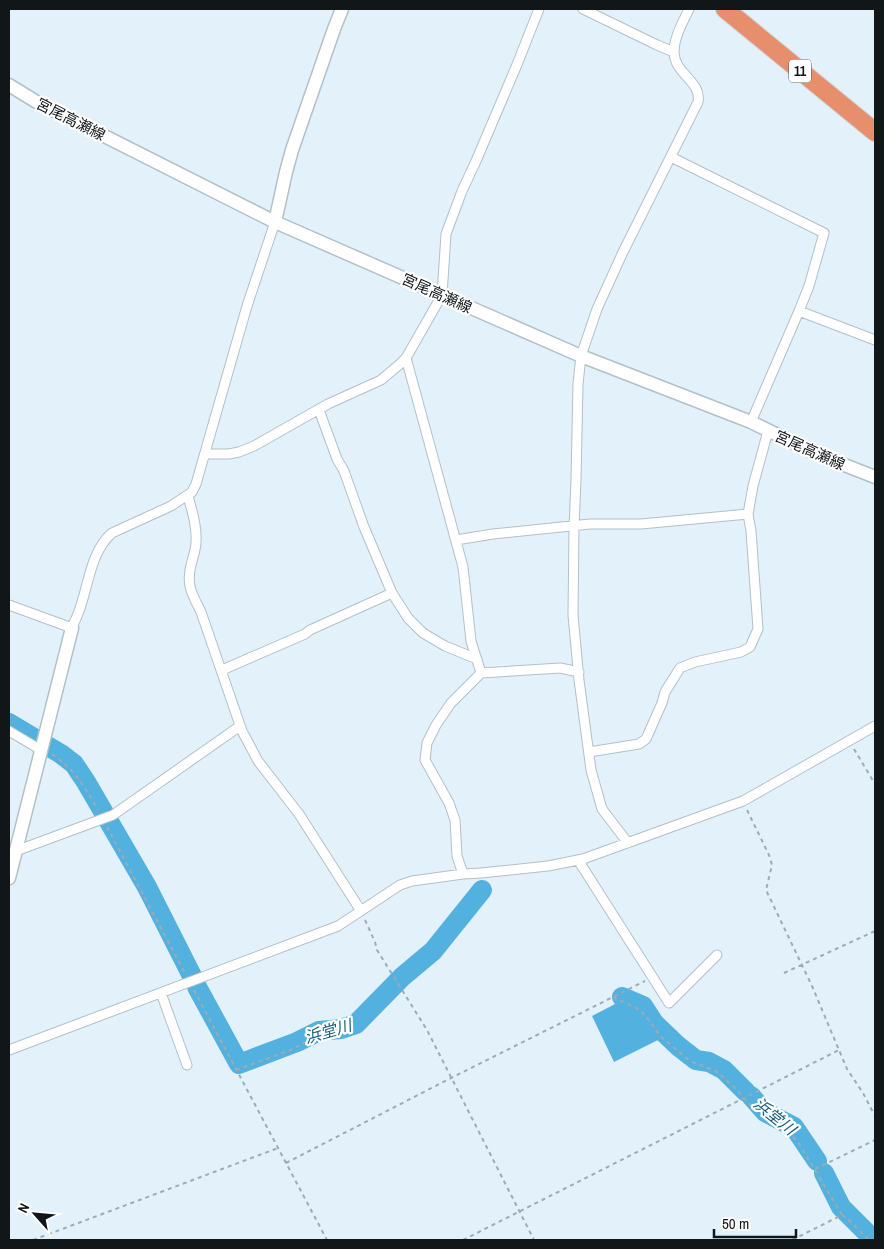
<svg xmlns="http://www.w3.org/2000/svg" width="884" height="1249" font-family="'Archivo Narrow','Noto Sans JP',sans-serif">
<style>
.water{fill:#53b1e0}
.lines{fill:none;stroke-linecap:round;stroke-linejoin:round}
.river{stroke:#53b1e0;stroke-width:20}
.street-casing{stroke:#b2c0c8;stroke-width:11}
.secondary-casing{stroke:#b2c0c8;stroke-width:15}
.highway-casing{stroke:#cfd0d1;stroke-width:20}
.path{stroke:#9faab1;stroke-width:2;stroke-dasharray:4 4;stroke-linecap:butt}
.street{stroke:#fff;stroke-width:9}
.secondary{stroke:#fff;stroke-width:12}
.highway{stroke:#e78e6c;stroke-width:18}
.labels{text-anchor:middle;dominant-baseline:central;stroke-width:4.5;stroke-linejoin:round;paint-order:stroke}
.shield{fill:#fff;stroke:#585c5e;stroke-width:1}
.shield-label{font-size:14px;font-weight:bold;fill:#111619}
.street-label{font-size:15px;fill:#111619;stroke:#fff}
.water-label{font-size:16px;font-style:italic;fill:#135c7c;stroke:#fff}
</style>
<rect width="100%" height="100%" fill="#e3f2fa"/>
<path class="water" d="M617 1003 640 1014 658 1040 614 1062 592 1016Z"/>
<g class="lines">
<path class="river" d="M9 723 61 754 74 764 86 782 147 887 192 976
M197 987 239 1064 297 1042 319 1031 341 1029 356 1024 402 977 433 951 482 890
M622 997 643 1006 654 1023 678 1046 696 1060 709 1062 724 1070 746 1092
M751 1096 765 1112 794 1127 817 1161
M824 1173 841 1207 874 1240"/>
<defs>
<path id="street" d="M583 9 657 45 674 52
M671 157 824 233 809 286 799 311 751 422
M799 311 875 340
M406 358 463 567 471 641 481 673
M319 410 337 459 344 471 364 527 392 593 408 618 423 633 445 646 477 659
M205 454H229L239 452 254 446 328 404 381 380 400 364 406 358 442 295 446 234 462 191 476 161 516 67 539 9
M188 496C192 511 197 526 196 542 196 549 193 557 191 565 186 585 192 594 201 612L242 731 258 761 299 814 361 911
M456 540 493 534 590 524H641L748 514
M9 605 72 628C75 620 79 613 81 605 89 581 92 550 112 533L171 506 192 492 196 484 247 306 275 222
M222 670 305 634 310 630 392 593
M9 731 41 750
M589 752 639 744 646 739 662 703 665 692 680 668 695 662 741 652 750 647 758 629 751 531 748 514 753 486 768 431
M628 843 602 809 591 770 579 680 573 615 574 527 576 480 578 384 581 356 597 309 623 252 698 102C702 81 674 74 674 52 674 37 683 22 689 9
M13 852 113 815 240 726
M578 860 669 1003 717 955
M463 874 457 856 455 820 449 803 425 760 427 743 436 725 451 703 481 673 560 668 579 672
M161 993 187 1065
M9 1050 338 926 400 885 412 881 463 874 481 873 548 866 583 859 743 801 875 726"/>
<path id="secondary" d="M9 85 35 101 275 222 581 356 751 422 819 455 875 477
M275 222 286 172 292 150 334 29 342 9
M9 878 72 628"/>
<path id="highway" d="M725 9 875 132"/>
</defs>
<use href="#street" class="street-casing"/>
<use href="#secondary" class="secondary-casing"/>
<use href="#highway" class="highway-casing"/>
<path class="path" d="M854 749 875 784
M52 754C74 769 85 787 98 810
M747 810 769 855 772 865 766 890 812 986 847 1069 863 1093 875 1116
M107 827 185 973
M365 920 375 942 377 950 427 1030 534 1240
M784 973 875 931
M194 990 327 1240
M613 997 640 1010 648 1019 660 1036 690 1061 716 1071 734 1087 759 1114 783 1127 798 1142 842 1215 792 1240
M236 1070 293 1049 317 1036 330 1033
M286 1163 451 1078 645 981
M815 1169 875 1140
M842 1215 848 1219 869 1240
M33 1240 278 1148
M463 1240 839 1050"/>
<use href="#street" class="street"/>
<use href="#secondary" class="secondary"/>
<use href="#highway" class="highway"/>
</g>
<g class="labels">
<rect class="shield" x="789" y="59.5" width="22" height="23" rx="4"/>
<g class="shield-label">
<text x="800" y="71">11</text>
</g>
<g class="street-label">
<text transform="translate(71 119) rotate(27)">宮尾高瀬線</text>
<text transform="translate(437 293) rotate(24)">宮尾高瀬線</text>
<text transform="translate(810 450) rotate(24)">宮尾高瀬線</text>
</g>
<g class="water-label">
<text transform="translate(328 1031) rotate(-16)">浜堂川</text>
<text transform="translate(775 1116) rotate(39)">浜堂川</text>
</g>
</g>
<rect width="884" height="1249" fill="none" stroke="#111619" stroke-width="20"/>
<g transform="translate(35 1214) rotate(297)" stroke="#ffffff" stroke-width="4" paint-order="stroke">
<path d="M0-4L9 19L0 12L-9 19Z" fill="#111619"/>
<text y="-8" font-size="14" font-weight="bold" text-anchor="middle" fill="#111619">N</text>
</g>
<path d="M714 1229v8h82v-8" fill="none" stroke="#111619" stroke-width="2.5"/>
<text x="722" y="1229" font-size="15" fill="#111619" stroke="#ffffff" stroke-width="4" paint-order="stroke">50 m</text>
</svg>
